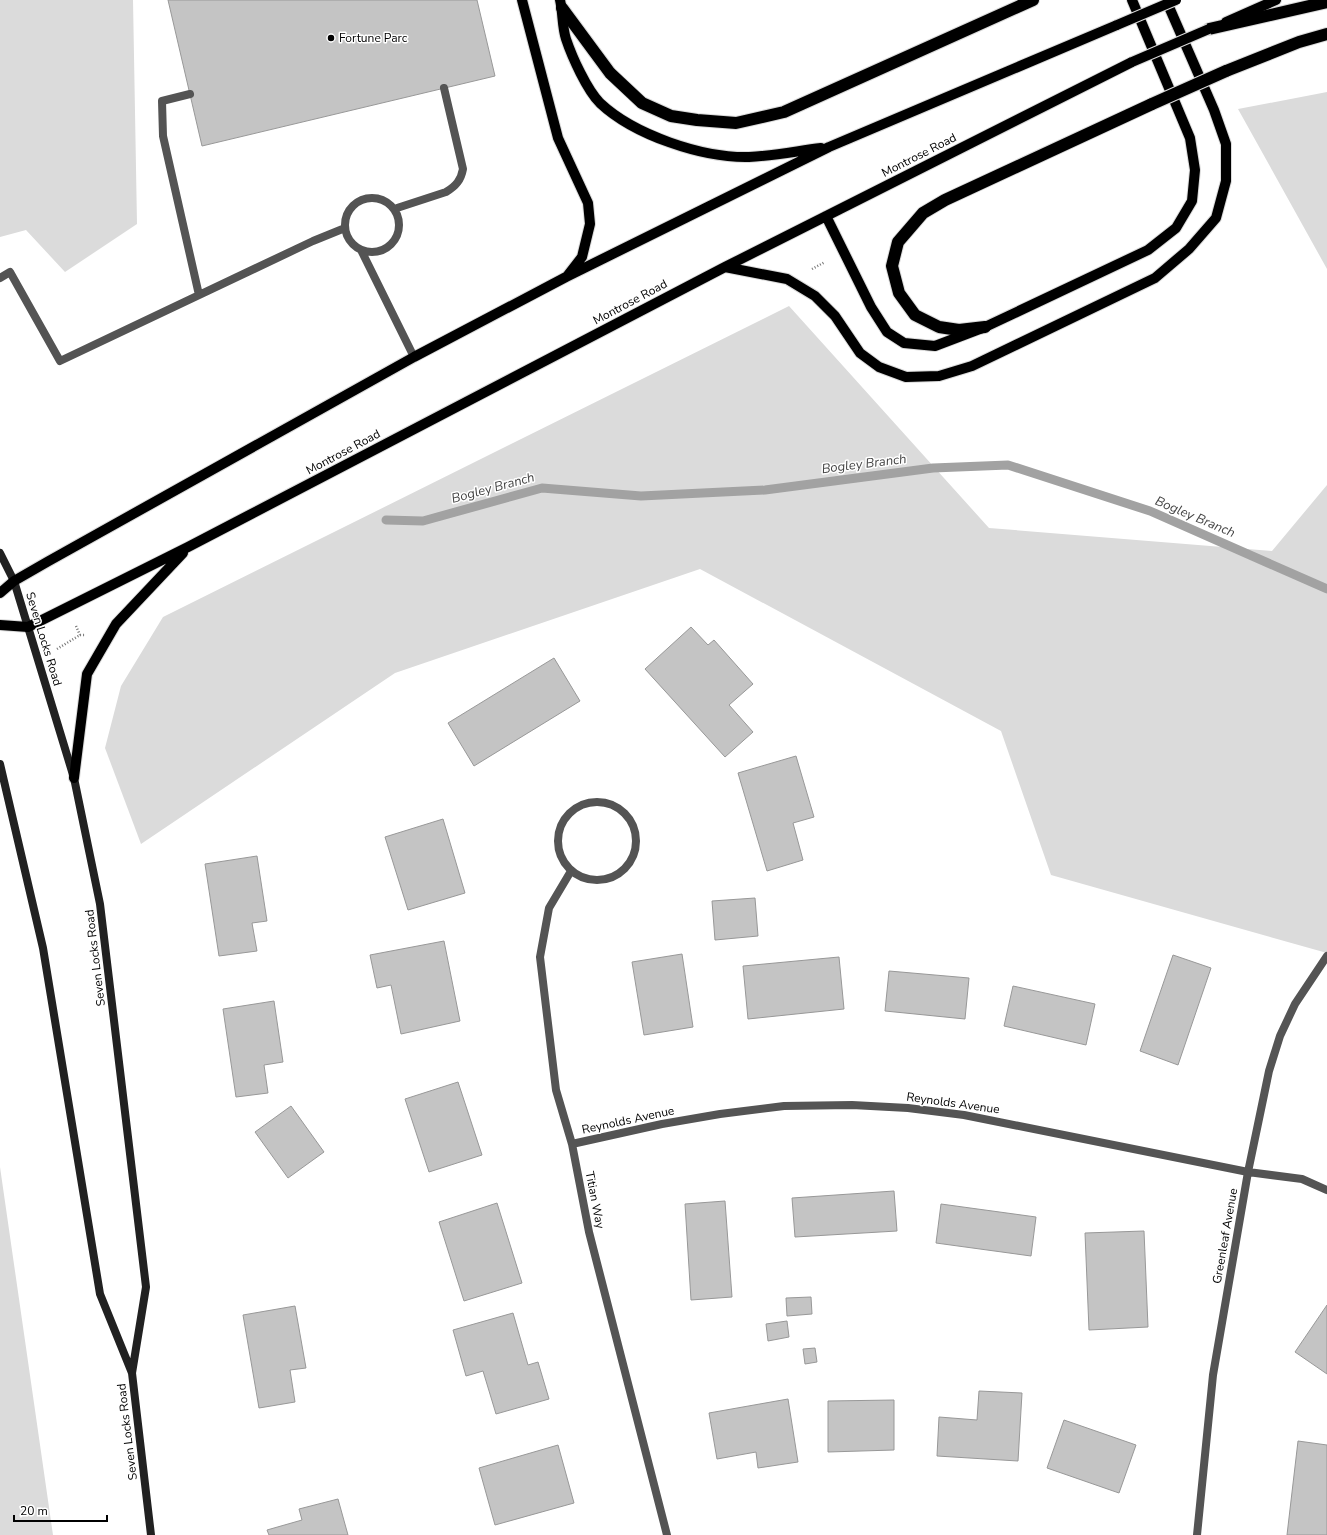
<svg xmlns="http://www.w3.org/2000/svg" width="1327" height="1535" font-family="'Nunito Sans',sans-serif">
<style>
.green{fill:#dbdbdb}
.lines{fill:none;stroke-linecap:round;stroke-linejoin:round}
.stream{stroke:#a2a2a2;stroke-width:9}
.building{fill:#c4c4c4;stroke:#989898}
.primary-casing{stroke:#dbdbdb;stroke-width:12}
.highway-casing{stroke:#dbdbdb;stroke-width:14}
.path{stroke:#767676;stroke-width:2.5;stroke-dasharray:1 2;stroke-linecap:butt}
.lane{stroke:#545454;stroke-width:8}
.street{stroke:#545454;stroke-width:8}
.secondary{stroke:#212121;stroke-width:8}
.primary{stroke:#000;stroke-width:10}
.highway{stroke:#000;stroke-width:12}
.primary-bridge-casing{stroke:#dbdbdb;stroke-width:12;stroke-linecap:butt}
.highway-bridge-casing{stroke:#dbdbdb;stroke-width:14;stroke-linecap:butt}
.primary-bridge{stroke:#000;stroke-width:10}
.highway-bridge{stroke:#000;stroke-width:12}
.poi-dot{fill:#000;stroke:#fff;stroke-width:1.5}
.labels{text-anchor:middle;dominant-baseline:central;stroke-width:3;stroke-linejoin:round;paint-order:stroke}
.poi-label{font-size:12px;fill:#000;stroke:#fff;text-anchor:start}
.street-label{font-size:12px;fill:#000;stroke:#fff}
.water-label{font-size:13px;font-style:italic;fill:#434343;stroke:#fff}
</style>
<rect width="100%" height="100%" fill="#fff"/>
<path class="green" d="M0 0H133L137 224 65 272 26 230 0 237Z
M1327 92V269L1238 109Z
M789 306 989 528 1272 551 1327 485V953L1051 875 1001 731 700 569 395 673 141 844 105 748 121 686 163 617Z
M0 1167 53 1535H0Z"/>
<g class="lines">
<path class="stream" d="M386 520 423 521 542 488 641 496 765 490 933 468 1008 465 1150 511 1327 589"/>
</g>
<path class="building" d="M168 0H477L495 76 202 146Z
M691 627 708 645 714 640 753 684 729 705 753 732 725 757 645 669Z
M554 658 580 701 474 766 448 723Z
M796 756 814 817 793 823 803 860 767 871 738 773Z
M443 819 465 893 408 910 385 837Z
M257 856 267 921 252 923 257 951 219 956 205 864Z
M755 898 758 936 715 940 712 901Z
M444 941 460 1021 401 1034 391 985 377 988 370 955Z
M682 954 693 1027 644 1035 632 962Z
M1173 955 1211 968 1178 1065 1140 1051Z
M839 957 844 1009 748 1019 743 966Z
M889 971 969 978 965 1019 885 1011Z
M1013 986 1095 1004 1086 1045 1004 1026Z
M274 1001 283 1062 264 1065 268 1093 236 1097 223 1009Z
M458 1082 482 1155 429 1172 405 1099Z
M291 1106 324 1152 288 1178 255 1132Z
M894 1191 897 1231 795 1237 792 1198Z
M725 1201 732 1297 691 1300 685 1204Z
M497 1203 522 1283 464 1301 439 1222Z
M941 1204 1036 1217 1031 1256 936 1243Z
M1144 1231 1148 1327 1089 1330 1085 1233Z
M811 1297 812 1314 787 1316 786 1298Z
M1327 1305V1374L1295 1352Z
M295 1306 306 1368 290 1370 295 1402 259 1408 243 1315Z
M513 1313 528 1365 538 1362 549 1399 496 1414 483 1371 466 1376 453 1330Z
M787 1321 789 1337 768 1341 766 1324Z
M815 1348 817 1362 805 1364 803 1349Z
M979 1391 1022 1393 1018 1461 937 1456 939 1417 977 1420Z
M788 1399 798 1462 758 1468 756 1452 717 1459 709 1413Z
M894 1400V1450L828 1452V1401Z
M1064 1420 1136 1445 1119 1493 1047 1468Z
M1298 1441 1327 1445V1535H1287Z
M558 1445 574 1503 495 1525 479 1468Z
M338 1499 348 1535H269L267 1530 302 1520 299 1509Z"/>
<g class="lines">
<defs>
<path id="primary" d="M522 0 558 138 588 203 590 224 582 257 568 275
M560 0C563 13 562 27 566 39 572 57 587 90 600 103 634 135 702 158 749 157 773 156 797 151 821 148
M1226 22 1276 0
M826 216 871 307 887 332 904 343 935 346 985 327 1148 250 1176 228 1192 201 1195 170 1190 138 1132 0
M725 267 787 279 815 296 835 316 860 353 879 367 906 377 939 376 972 366 1155 278 1189 249 1216 218 1226 181V144L1214 110 1166 0
M0 593 14 581 47 562 414 357 566 277 829 147 1117 25
M0 625 28 627 188 547 725 267 1132 62
M74 778 87 674 116 624 183 553"/>
<path id="highway" d="M562 8 610 73 642 103 671 116 697 120 736 123 784 112 1033 0
M1209 29 1327 2
M1226 71 1299 42 1327 34
M985 327 959 330 939 327 915 315 899 293 892 266 898 242 923 213 945 200 1152 104"/>
</defs>
<use href="#primary" class="primary-casing"/>
<use href="#highway" class="highway-casing"/>
<path class="path" d="M812 269 825 262
M76 626 80 635
M57 649 80 635H85"/>
<path class="lane" d="M190 94 162 101 163 136 199 295
M345 225a27 27 0 1 1 54 0a27 27 0 1 1-54 0Z
M394 209 446 192C456 186 461 180 463 169L444 88
M361 250 414 357
M0 278 10 272 60 361 313 241 345 228"/>
<path class="street" d="M558 841a39 39 0 1 1 78 0a39 39 0 1 1-78 0Z
M571 871 549 908 540 957 556 1090 572 1144 589 1232 667 1535
M572 1144 662 1124 720 1114 784 1106 852 1105 908 1108 964 1115 1248 1172 1302 1179 1327 1190
M1197 1535 1213 1375 1248 1172 1269 1071 1280 1036 1295 1004 1327 956"/>
<path class="secondary" d="M0 553 14 581 74 778 100 904 146 1287 132 1373
M0 764 43 948 100 1294 132 1373 151 1535"/>
<use href="#primary" class="primary"/>
<use href="#highway" class="highway"/>
<defs>
<path id="primary-bridge" d="M1117 25 1176 0
M1132 62 1209 29"/>
<path id="highway-bridge" d="M1152 104 1226 71"/>
</defs>
<use href="#primary-bridge" class="primary-bridge-casing"/>
<use href="#highway-bridge" class="highway-bridge-casing"/>
<use href="#primary-bridge" class="primary-bridge"/>
<use href="#highway-bridge" class="highway-bridge"/>
</g>
<circle class="poi-dot" cx="331" cy="38" r="4"/>
<g class="labels">
<g class="poi-label">
<text x="339" y="38">Fortune Parc</text>
</g>
<g class="street-label">
<text transform="translate(919 155) rotate(-27)">Montrose Road</text>
<text transform="translate(630 302) rotate(-28)">Montrose Road</text>
<text transform="translate(343 452) rotate(-28)">Montrose Road</text>
<text transform="translate(44 639) rotate(73)">Seven Locks Road</text>
<text transform="translate(95 958) rotate(-97)">Seven Locks Road</text>
<text transform="translate(953 1103) rotate(8)">Reynolds Avenue</text>
<text transform="translate(628 1120) rotate(-12)">Reynolds Avenue</text>
<text transform="translate(595 1200) rotate(79)">Titian Way</text>
<text transform="translate(1225 1236) rotate(-80)">Greenleaf Avenue</text>
<text transform="translate(127 1432) rotate(-97)">Seven Locks Road</text>
</g>
<g class="water-label">
<text transform="translate(864 464) rotate(-7)">Bogley Branch</text>
<text transform="translate(493 488) rotate(-15)">Bogley Branch</text>
<text transform="translate(1195 517) rotate(23)">Bogley Branch</text>
</g>
</g>
<path d="M14 1515v6h93v-6" fill="none" stroke="#000000" stroke-width="2"/>
<text x="20" y="1515" font-size="12" fill="#000000" stroke="#ffffff" stroke-width="3" paint-order="stroke">20 m</text>
</svg>
